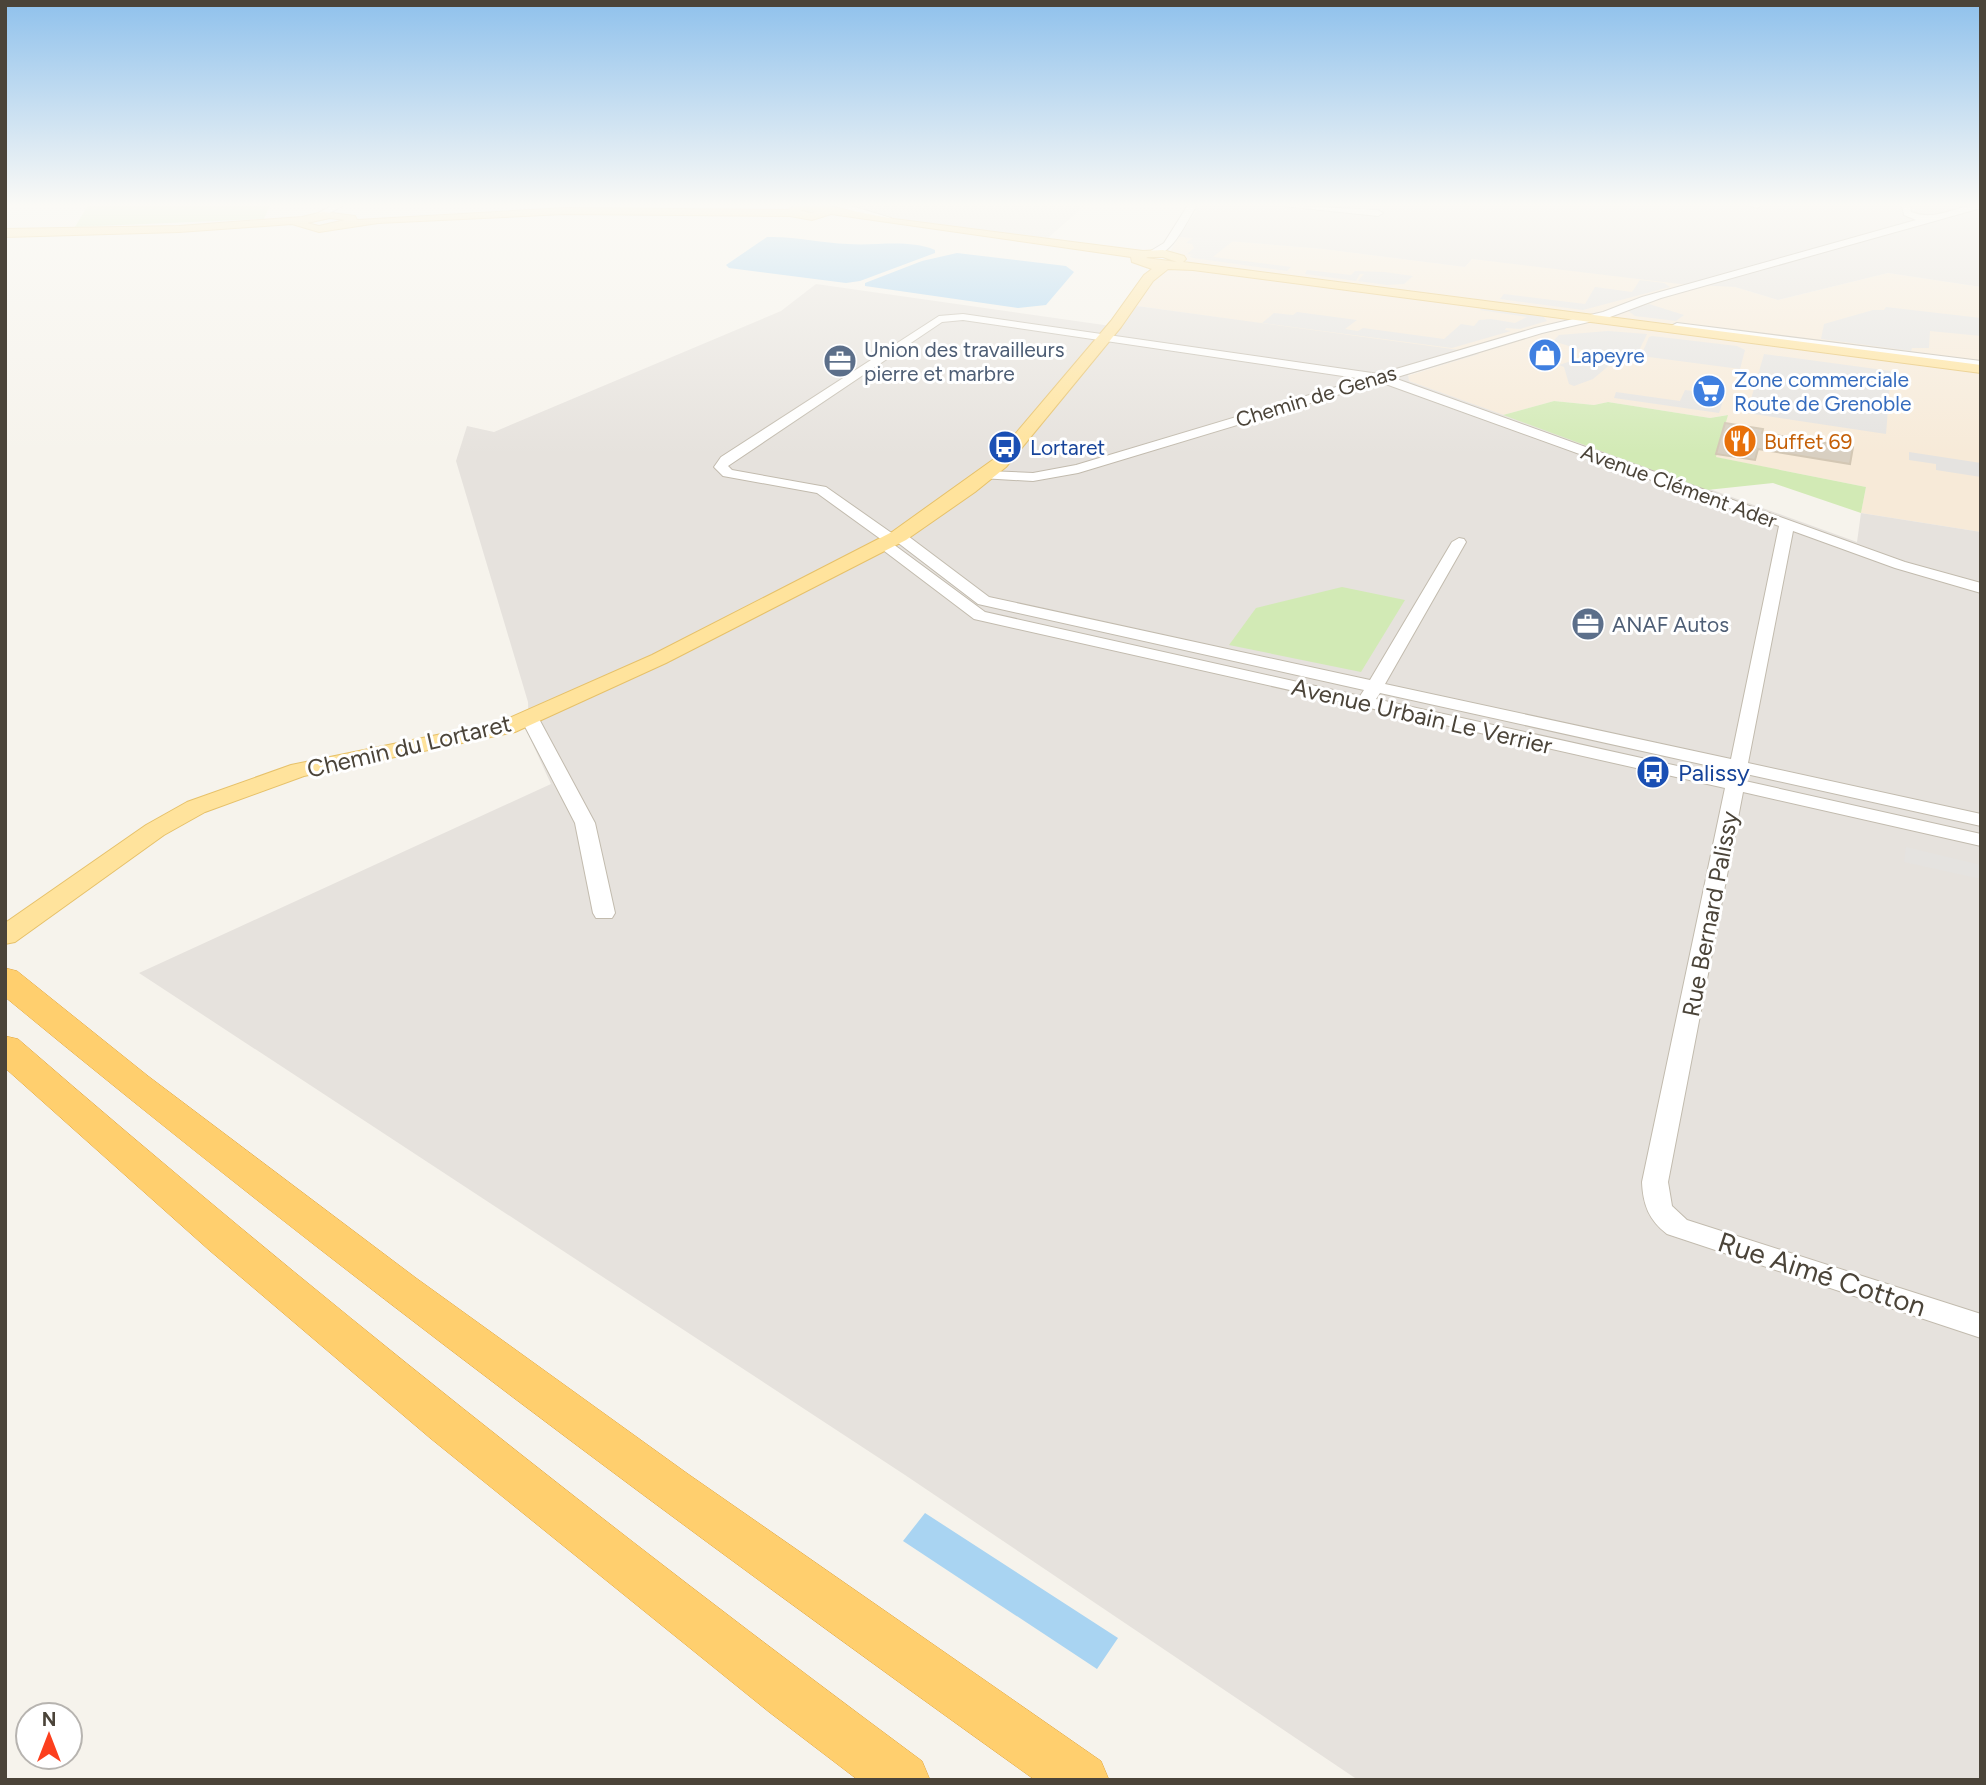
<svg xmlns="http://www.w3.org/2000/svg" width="1986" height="1785" font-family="Figtree,sans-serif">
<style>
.commercial{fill:#f7ead8}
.industrial{fill:#e6e2dd}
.green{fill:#d2eab5}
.parking{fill:#e5e3e0}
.water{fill:#a9d4f2}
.building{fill:#d8cfc1;stroke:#d3c7b4;stroke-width:2}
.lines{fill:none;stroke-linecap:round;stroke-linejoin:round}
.minor-casing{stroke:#c2bbae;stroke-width:2}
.major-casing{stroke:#e6c16a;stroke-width:2}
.highway-casing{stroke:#e0a43c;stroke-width:1}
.minor{fill:#fff;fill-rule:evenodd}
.major{fill:#ffe39c;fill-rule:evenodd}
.highway{fill:#ffcf6e;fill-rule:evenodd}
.labels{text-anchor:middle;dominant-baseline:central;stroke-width:6;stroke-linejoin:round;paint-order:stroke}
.far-service-label{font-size:21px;fill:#4e5e75;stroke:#fff;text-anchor:start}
.far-shop-label{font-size:21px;fill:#366cbe;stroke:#fff;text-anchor:start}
.far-street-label{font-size:21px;fill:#4b4439;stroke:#fff}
.far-food-label{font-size:21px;fill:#c56008;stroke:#fff;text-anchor:start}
.far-transit-label{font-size:21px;fill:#164399;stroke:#fff;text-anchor:start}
.street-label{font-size:24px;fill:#4b4439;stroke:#fff}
.transit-label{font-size:24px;fill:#164399;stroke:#fff;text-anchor:start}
.near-street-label{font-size:28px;fill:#4b4439;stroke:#fff}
</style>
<rect width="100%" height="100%" fill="#f6f3ec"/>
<path class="commercial" d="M1179 237 1323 249 1465 267 1472 259 1735 287 1778 300 1888 273 1981 287V532L1861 513 1866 487 1715 457 1727 415 1710 418 1608 402 1594 405 1554 401 1503 415 1409 381 1407 376 1477 354 1137 306Z"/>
<path class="industrial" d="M1200 205H1981V287L1888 273 1778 300 1735 287 1680 284 1472 259 1465 267 1323 249 1179 237Z
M816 284 1118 327 1137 306 1467 351 1479 354 1408 375 1409 381 1857 542 1861 513 1981 532V1780H1358L905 1475 139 973 551 784 529 736 528 702 456 461 467 426 494 432 781 311Z"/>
<path class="green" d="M88 205H270L264 219 75 227Z
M1554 401 1594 405 1608 402 1710 418 1728 415 1716 457 1866 487 1861 513 1773 483 1707 490 1503 415Z
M1342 587 1405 600 1361 672 1229 645 1256 608Z"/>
<path class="parking" d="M848 205 1084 206 1048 238 899 219Z
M1193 238 1233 241 1213 257 1291 267 1287 271 1193 258 1189 256 1194 255 1187 254 1194 248 1192 244 1186 243Z
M1307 270 1351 275 1355 271 1384 272 1413 276 1404 284 1387 285 1358 281 1364 274H1360L1356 281 1305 274Z
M1640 280 1664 283 1670 287 1583 310 1500 299 1504 294 1585 304 1595 287 1632 292Z
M1649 304 1684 315 1676 321 1635 316 1627 310Z
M1886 307 1981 318V336L1930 331 1929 348H1912L1911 351 1821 339 1824 324 1873 310H1884Z
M1482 308 1542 315 1547 321 1520 329 1506 328 1505 330 1511 331 1452 348 1262 323 1274 313 1293 315 1297 312 1357 320 1345 329 1358 331 1363 328 1444 339 1461 324 1474 326 1479 320 1491 319 1515 323 1527 317 1480 310Z
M1608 331 1647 334 1637 355 1607 351 1594 354 1553 341 1559 335Z
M1652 336 1737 346 1745 350 1740 369 1641 356 1649 337Z
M1592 354 1612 363 1593 379 1574 386 1569 384 1564 367 1559 365Z
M1764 354 1891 371 1886 434 1747 413Z
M1685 390 1725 395 1719 413 1614 398 1616 392 1680 401Z
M1909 452 1981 463V477L1936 470V464L1909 460Z
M1906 847 1981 865V879L1904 862Z"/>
<path class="water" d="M767 237C794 236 821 243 848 244 877 246 908 239 935 250V253L860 281 846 283 729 268 726 265Z
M957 253 1066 266 1074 272 1046 305 1018 308 865 286V283L922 261Z
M925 1513 1118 1638 1097 1669 903 1541Z"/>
<path class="building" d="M1725 423 1763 429 1762 433 1853 447 1850 464 1758 449 1755 460 1716 454Z"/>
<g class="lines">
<defs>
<path id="minor" d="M333 205H344L321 218 313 216Z
M832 205H848L891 218 886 221Z
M1188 205H1197C1186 222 1172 258 1149 256V252L1164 243Z
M1274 205 1378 210 1383 213 1378 216Z
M1748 205H1761L1757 208Z
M1902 205H1910L1911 212C1937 222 1955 205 1981 205V208L1661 298 1610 317 1542 333 1394 378 1905 562 1981 583V593L1895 568 1793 531 1748 763 1981 814V826L1746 774 1745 781 1981 834V846L1743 792 1668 1182 1672 1206 1687 1220 1981 1314V1338L1667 1234C1649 1220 1643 1205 1642 1182L1725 788 974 619 879 547 877 544 882 540 817 493 723 476 714 467 721 457 939 316 963 314 1379 374 1535 328 1603 312 1642 297 1916 220 1904 215ZM963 320 1363 379 1076 465 1033 473 986 471 979 475 981 478 1033 481 1078 473 1380 382 1779 526 1731 759 1385 684 1466 542 1464 539 1459 538 1452 542 1370 680 989 597 904 533 893 534 826 487 732 470 728 466 942 322ZM897 542 978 604 1364 690 1360 696 985 612 893 544ZM1380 693 1728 770 1727 777 1376 699Z
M1677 323 1981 361V368L1673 328 1671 326Z
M529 712 538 717 595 823 615 913 612 918H596L593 913 575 823 520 717Z"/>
<path id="major" d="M795 205H823L894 219 1143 251 1163 250 1184 256 1186 259 1183 262 1981 365V373L1193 270 1168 269 1153 281 1121 327 1006 467 975 492 906 540 666 663 515 732 304 776 205 812 164 835 15 942 5 944V923L146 825 187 802 291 765 500 722 652 655 892 532 994 459 1111 321 1144 275 1152 269 1132 262 1131 257 831 214 812 220 790 216 565 214 378 223 319 232 292 224 179 232 5 237V229L179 226 302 217 323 212 355 216 357 220 565 208 788 210ZM802 210 819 211 811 213 800 211ZM330 218 345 220 319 226 307 223ZM1148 257H1163L1177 262 1146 258Z"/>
<path id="highway" d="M5 968 17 971 148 1076 416 1278 688 1474 1101 1761 1109 1780H1035C684 1529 338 1272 5 997Z
M5 1036 18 1039C310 1292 612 1531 922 1761L930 1780H858L769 1712 430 1438 209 1250 5 1068Z"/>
</defs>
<use href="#minor" class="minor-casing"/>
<use href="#major" class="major-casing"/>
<use href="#highway" class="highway-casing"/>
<use href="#minor" class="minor"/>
<use href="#major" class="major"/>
<use href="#highway" class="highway"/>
</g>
<linearGradient id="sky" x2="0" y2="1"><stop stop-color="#8fc1ec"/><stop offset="0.45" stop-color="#fbfaf6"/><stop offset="1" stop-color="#fbfaf6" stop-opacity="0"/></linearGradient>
<rect width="1986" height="455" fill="url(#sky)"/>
<defs>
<symbol id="shop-disc" viewBox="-11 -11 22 22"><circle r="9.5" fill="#3f7fe0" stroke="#fff"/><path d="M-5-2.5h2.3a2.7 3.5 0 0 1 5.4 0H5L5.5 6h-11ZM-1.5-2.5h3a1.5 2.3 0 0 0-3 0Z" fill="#fff"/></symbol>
<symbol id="office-disc" viewBox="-11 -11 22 22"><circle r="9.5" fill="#5c6f8a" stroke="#fff"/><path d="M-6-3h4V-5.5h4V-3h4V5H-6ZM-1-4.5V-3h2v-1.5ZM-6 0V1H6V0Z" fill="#fff"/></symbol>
<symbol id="supermarket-disc" viewBox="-11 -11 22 22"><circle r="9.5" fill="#3f7fe0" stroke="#fff"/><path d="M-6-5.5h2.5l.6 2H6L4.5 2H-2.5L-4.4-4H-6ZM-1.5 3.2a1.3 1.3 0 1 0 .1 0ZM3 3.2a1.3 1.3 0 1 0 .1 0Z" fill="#fff"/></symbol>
<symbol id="restaurant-disc" viewBox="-11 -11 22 22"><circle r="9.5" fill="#e8710a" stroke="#fff"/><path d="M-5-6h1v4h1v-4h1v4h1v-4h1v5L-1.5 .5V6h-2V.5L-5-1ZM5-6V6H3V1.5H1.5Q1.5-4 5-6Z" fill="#fff"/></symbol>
<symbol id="bus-disc" viewBox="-11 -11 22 22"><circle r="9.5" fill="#1a4fb4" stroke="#fff"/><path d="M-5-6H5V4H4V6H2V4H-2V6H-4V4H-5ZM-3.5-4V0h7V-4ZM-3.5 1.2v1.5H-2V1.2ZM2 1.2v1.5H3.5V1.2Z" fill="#fff"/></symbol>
</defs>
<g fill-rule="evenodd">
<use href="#shop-disc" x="1526" y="336" width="38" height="38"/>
<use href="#office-disc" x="821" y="342" width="38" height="38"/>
<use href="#supermarket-disc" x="1690" y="372" width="38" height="38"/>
<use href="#restaurant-disc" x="1721" y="422" width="38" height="38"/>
<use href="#bus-disc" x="986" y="428" width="38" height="38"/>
<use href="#office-disc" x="1569" y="605" width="38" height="38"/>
<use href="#bus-disc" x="1634" y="753" width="38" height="38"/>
</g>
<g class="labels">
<g class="far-service-label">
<text x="864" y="349">Union des travailleurs<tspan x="864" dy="24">pierre et marbre</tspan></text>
<text x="1612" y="624">ANAF Autos</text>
</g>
<g class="far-shop-label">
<text x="1570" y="355">Lapeyre</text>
<text x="1734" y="379">Zone commerciale<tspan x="1734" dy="24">Route de Grenoble</tspan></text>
</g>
<g class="far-street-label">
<text transform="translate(1316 396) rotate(-17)">Chemin de Genas</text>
<text transform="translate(1679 486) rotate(20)">Avenue Clément Ader</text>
</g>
<g class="far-food-label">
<text x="1764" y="441">Buffet 69</text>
</g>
<g class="far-transit-label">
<text x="1030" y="447">Lortaret</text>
</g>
<g class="street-label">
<text transform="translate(1422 716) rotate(13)">Avenue Urbain Le Verrier</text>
<text transform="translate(409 746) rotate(-13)">Chemin du Lortaret</text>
<text transform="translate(1710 914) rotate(-79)">Rue Bernard Palissy</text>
</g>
<g class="transit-label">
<text x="1678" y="772">Palissy</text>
</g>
<g class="near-street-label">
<text transform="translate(1822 1274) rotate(18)">Rue Aimé Cotton</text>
</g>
</g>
<rect width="1986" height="1785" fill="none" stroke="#4b4439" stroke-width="14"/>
<g transform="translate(49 1736)"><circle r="33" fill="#ffffff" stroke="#b7b4b0" stroke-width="2"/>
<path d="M0-5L12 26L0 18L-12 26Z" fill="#fc3f1d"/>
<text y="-10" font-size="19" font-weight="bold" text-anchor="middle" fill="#4b4439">N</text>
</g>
</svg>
